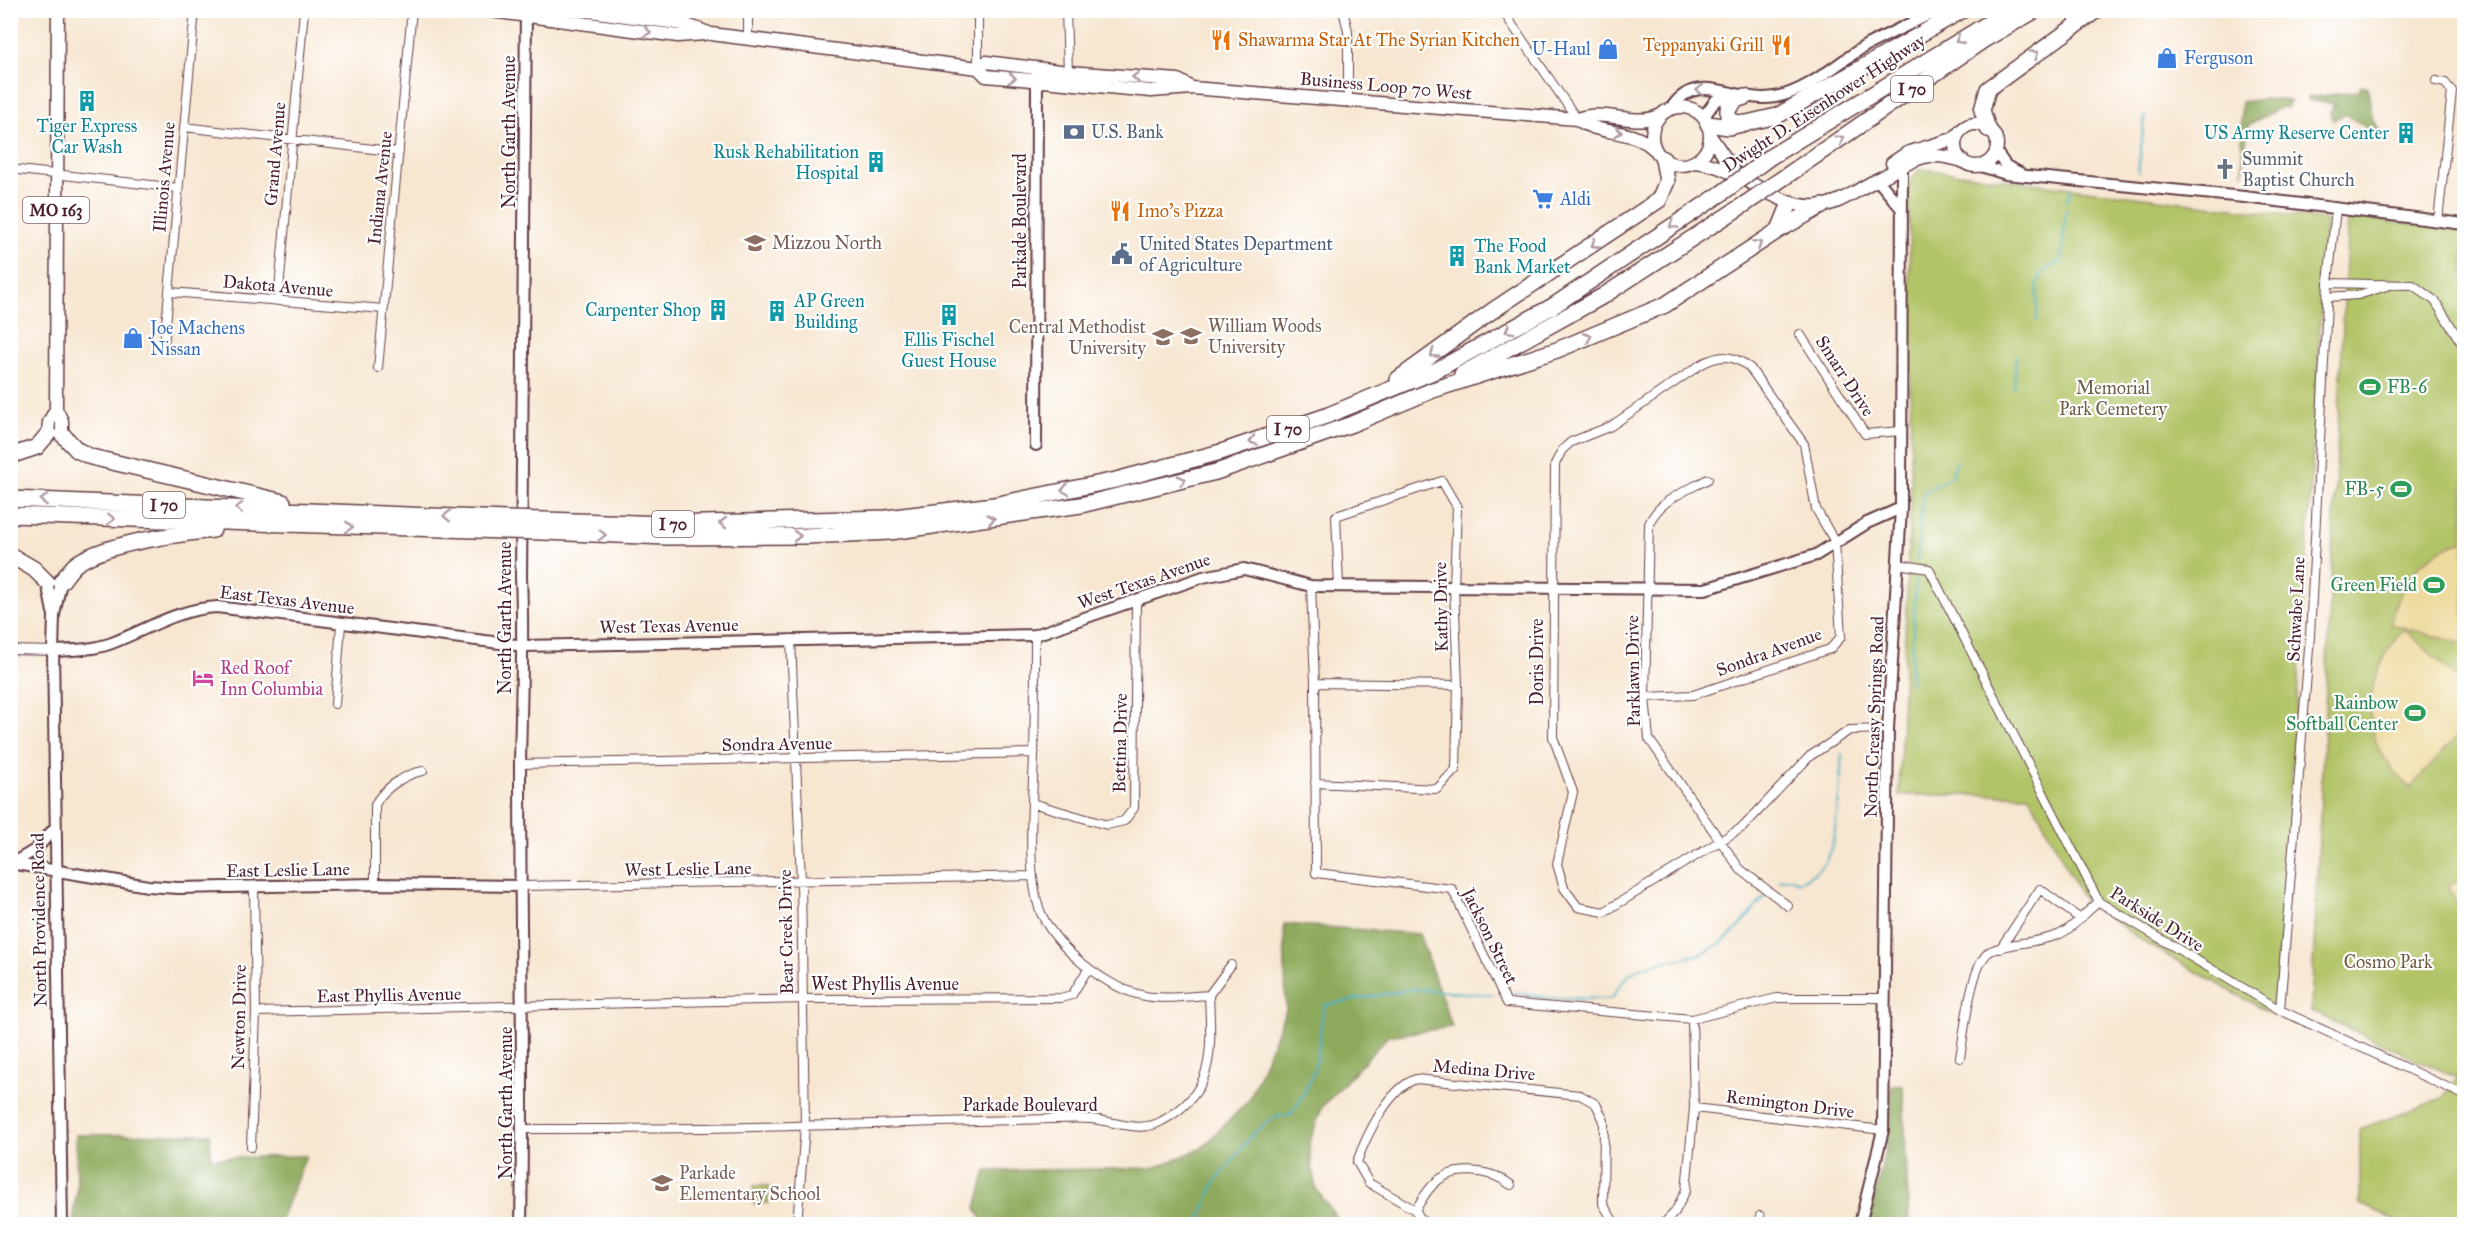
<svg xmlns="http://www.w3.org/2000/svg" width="2475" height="1235" font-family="'IM FELL Great Primer',serif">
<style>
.green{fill:#b2c468;stroke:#7e724a;stroke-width:1.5}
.forest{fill:#8daa5c;stroke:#6c6444;stroke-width:1.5}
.sand{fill:#eeda9e;stroke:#9c7c64;stroke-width:1.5}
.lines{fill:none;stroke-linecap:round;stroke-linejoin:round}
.stream{stroke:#45aec5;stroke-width:2}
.street-casing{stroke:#643d44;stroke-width:10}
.secondary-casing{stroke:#643d44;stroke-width:14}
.primary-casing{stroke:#643d44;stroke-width:15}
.highway-casing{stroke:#643d44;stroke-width:18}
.street{stroke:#fff;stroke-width:8}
.secondary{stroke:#fff;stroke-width:10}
.primary{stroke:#fff;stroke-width:12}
.highway{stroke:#fff;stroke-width:15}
.highway-bridge-casing{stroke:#643d44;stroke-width:18;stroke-linecap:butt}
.highway-bridge{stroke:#fff;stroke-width:15}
.oneway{stroke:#ae9aa0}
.labels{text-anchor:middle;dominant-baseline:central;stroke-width:4.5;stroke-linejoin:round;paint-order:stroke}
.shield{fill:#fff;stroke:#80626b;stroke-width:1.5}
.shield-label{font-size:16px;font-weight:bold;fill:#4a1f2b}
.food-label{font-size:18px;fill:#c56008;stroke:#fff;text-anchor:start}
.shop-label{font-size:18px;fill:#366cbe;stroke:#fff;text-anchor:start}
.street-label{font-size:18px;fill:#4a1f2b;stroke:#fff}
.culture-label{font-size:18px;fill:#0d838f;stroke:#fff;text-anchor:end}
.service-label{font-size:18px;fill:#4e5e75;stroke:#fff;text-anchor:start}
.worship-label{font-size:18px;fill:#5b616d;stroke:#fff;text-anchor:start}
.education-label{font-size:18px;fill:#785e54;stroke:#fff;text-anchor:start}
.leisure-label{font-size:18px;fill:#27864d;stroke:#fff;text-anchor:end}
.park-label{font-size:18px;fill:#6e5940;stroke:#fff}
.hotel-label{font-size:18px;fill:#b23c85;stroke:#fff;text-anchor:start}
</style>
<rect width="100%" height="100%" fill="#fff"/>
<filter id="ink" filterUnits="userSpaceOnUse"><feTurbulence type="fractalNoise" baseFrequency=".0167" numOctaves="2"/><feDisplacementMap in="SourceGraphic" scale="12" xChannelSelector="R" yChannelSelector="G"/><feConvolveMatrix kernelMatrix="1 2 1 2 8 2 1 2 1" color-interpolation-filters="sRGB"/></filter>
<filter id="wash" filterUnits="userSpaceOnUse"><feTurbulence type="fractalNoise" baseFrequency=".008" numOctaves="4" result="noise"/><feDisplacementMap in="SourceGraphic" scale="24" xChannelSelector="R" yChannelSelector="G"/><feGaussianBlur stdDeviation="1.35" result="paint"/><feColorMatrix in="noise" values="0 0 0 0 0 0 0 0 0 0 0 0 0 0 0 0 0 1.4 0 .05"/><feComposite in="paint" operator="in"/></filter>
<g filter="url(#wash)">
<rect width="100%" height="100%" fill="#f7e6d0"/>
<path class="green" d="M1920 169 2326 220 2307 553 2275 1016 2147 944 2083 899 2029 795H1899L1911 484 1909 181Z
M2348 217 2464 230V1224H2404L2360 1204V1129L2443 1098 2458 1078 2311 1011Z
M754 1186H768V1203L754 1204Z"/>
<path class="forest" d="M2361 85 2368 87 2372 119 2381 133 2375 134 2346 114 2332 120 2331 110 2335 104 2307 100V98L2359 91Z
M2265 99 2290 101 2287 108 2282 107 2248 125 2243 174 2241 102Z
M1284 924 1419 934 1452 1027 1388 1036 1322 1107 1309 1144 1312 1169 1316 1189 1340 1223 984 1224 976 1208 986 1171 1155 1168 1202 1148 1249 1100 1286 1010Z
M1892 1086H1903L1909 1224H1869L1886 1147Z
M210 1134 211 1158 306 1156 279 1224H74V1206L77 1193 76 1135Z"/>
<path class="sand" d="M2464 541V644L2390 624C2401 582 2420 553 2464 541Z
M2404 629 2464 685V729L2410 788C2398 775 2384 761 2377 744 2361 702 2377 660 2404 629Z
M2464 879V918L2448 885Z"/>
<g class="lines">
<path class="stream" d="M2138 172 2145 116
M2067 202 2071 190
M2037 321C2039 294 2029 272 2061 262L2066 209
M2014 388 2016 356
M1917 560 1923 493 1952 476 1956 461
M1910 683 1916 578
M1778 881 1790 878 1800 882C1809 877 1819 871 1825 862 1838 843 1840 779 1842 754
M1514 992 1548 998 1612 999C1634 950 1670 969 1707 951 1731 940 1748 917 1764 897
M10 1221 17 1224
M1198 1224 1214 1184 1254 1133 1273 1118 1291 1114C1302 1098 1312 1080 1316 1062 1321 1042 1319 1024 1325 1005L1413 989 1494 995"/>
</g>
</g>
<g filter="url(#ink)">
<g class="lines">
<defs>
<path id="street" d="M1066 10 1068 72
M1343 10 1348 31V101
M1502 10 1577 119
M748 39V10
M978 68V10
M2436 81 2445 83 2452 91 2438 221
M184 127 399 152
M10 169 178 188
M2328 283 2413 285 2435 301 2464 347
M170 292 384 309
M2327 297 2358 295 2390 285
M278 301 304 10
M1800 334 1865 434 1901 431
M164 346 195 10
M378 368 412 10
M1708 479C1686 491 1659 500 1649 524L1645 697 1649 739 1740 869 1788 906
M1898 564 1929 569 2099 902 2280 1010 2464 1095
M1311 586 1315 683 1316 873 1452 889 1507 1003 1692 1019 1777 998H1884
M1035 635C1035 675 1035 714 1034 754 1033 797 1025 874 1041 913 1057 949 1106 988 1145 996 1165 1000 1189 996 1209 995
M791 639 801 882 805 1127 797 1224
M10 650 53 651
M1315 683 1458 685
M1645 697 1693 695 1830 649 1841 637 1835 542 1816 509 1804 444 1750 368C1733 354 1720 354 1700 365L1611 426 1571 442 1562 450 1555 464 1553 737 1573 792 1557 864 1564 888 1578 907 1604 912 1743 827 1810 756 1850 730 1888 729
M335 704 341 624
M520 764 1034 753
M1315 783 1437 789 1456 769 1458 685 1454 587 1457 507 1442 481 1336 516 1339 586
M1032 803 1107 825 1124 821 1134 808 1136 602
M375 884V805C382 789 407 773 423 771
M523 886 1033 876
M2000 949 2040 889 2079 918
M1209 995 1231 965
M2280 1010 2310 636 2328 283 2336 209
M256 1012 803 999 1060 998 1072 995 1088 969
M1960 1058C1964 1035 1970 966 1989 952 2003 943 2041 943 2060 934 2074 928 2086 911 2099 902
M1694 1108 1883 1130
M523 1129C699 1130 875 1124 1050 1119 1064 1119 1078 1118 1091 1119 1116 1121 1139 1134 1162 1121 1217 1092 1211 1049 1209 995
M251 1147 256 1012 254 888
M1415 1210C1421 1202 1425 1193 1432 1186 1451 1164 1490 1169 1511 1185
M1424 1224 1415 1210 1369 1183 1357 1162C1366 1136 1389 1088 1416 1079L1580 1095 1596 1104 1604 1121 1603 1204 1615 1224
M1663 1224 1675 1212 1686 1190 1694 1108 1692 1019
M1759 1224 1760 1216"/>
<path id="secondary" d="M1670 110C1697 67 1735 104 1775 97 1809 91 1838 62 1867 45 1890 33 1914 22 1938 10
M1705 119 1707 112 1716 100 1732 97
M1996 152 2006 166 2020 173
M1981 166 2006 174 2244 197 2464 224
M1877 179 1901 208
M1036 445 1037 72
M47 582 53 612
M61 582 54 615 53 651 62 1224
M53 651C74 650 93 650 112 643 148 629 178 609 217 607L524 646 1035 635 1203 577 1244 569 1311 586 1705 589 1816 555 1867 523 1901 508
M10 863 148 886 178 888 375 884 523 886
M11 864 35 850 54 829
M521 1224C524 1071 520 917 520 764 521 701 524 640 521 577L526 10
M1860 1224 1883 1130 1888 729 1901 508 1902 166"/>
<path id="primary" d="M483 10 678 36 704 34
M583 10 684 24 711 34 978 68 986 76 1054 82 1151 91 1192 88 1577 119C1606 108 1635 128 1661 115
M978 68 986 62 1068 72 1178 80 1192 88
M1652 136a29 29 0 1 1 58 0a29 29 0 1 1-58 0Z
M1577 119C1601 137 1632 127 1654 149
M1955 145a21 21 0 1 1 42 0a21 21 0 1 1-42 0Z
M1711 137 1734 171
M1694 162C1741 165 1772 209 1818 206 1833 205 1845 198 1857 191 1868 184 1879 179 1890 173 1919 156 1929 151 1963 161
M1892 163 1907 153 1953 139 1959 133
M56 409 62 421V434
M48 434 49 422 56 409 58 10"/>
<path id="highway" d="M1745 97 1736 100 1728 109V117L1734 122 1746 124
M1708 124 1729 127 1777 116 1963 10
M1988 129 1982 110 1988 89 2097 10
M1770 157 2010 10
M1792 172 1982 41 2036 10
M1779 230 1822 206
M1462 374 1603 296 1745 204
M1398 379 1492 311 1659 200 1667 181 1663 159
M62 434 77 450 91 457 283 502
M10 456 37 447 48 434
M10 499 506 519
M10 515 505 531
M544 520 667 524 886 518 994 505 1116 480 1221 452 1326 416 1435 371 1553 306 1722 193
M544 532 667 537 806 536 890 532 1081 505 1216 472 1352 424 1433 390 1557 350 1665 305 1779 230 1790 203
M10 555 34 569 47 582
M61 582C66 576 70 569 76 564 105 543 177 534 213 530"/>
</defs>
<use href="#street" class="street-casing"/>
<use href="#secondary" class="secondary-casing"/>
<use href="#primary" class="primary-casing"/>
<use href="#highway" class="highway-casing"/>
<use href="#street" class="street"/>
<use href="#secondary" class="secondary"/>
<use href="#primary" class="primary"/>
<use href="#highway" class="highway"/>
<defs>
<path id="highway-bridge" d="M1722 193 1770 157
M1745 204 1792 172
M506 519 544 520
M505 531 544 532"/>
</defs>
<use href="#highway-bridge" class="highway-bridge-casing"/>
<use href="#highway-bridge" class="highway-bridge"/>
</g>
<defs><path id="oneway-chevron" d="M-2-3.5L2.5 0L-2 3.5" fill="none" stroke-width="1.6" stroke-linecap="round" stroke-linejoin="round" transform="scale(1.5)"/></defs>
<g class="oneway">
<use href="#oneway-chevron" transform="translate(647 32) rotate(8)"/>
<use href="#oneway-chevron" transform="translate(1959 40) rotate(150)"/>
<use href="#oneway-chevron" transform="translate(2035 54) rotate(-35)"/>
<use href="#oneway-chevron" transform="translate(1136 77) rotate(-177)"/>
<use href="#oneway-chevron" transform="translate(1012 78) rotate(6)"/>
<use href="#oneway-chevron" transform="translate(1700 90) rotate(179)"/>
<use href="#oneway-chevron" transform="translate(1618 132) rotate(9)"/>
<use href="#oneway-chevron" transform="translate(1840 139) rotate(-35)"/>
<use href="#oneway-chevron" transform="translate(1673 225) rotate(146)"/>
<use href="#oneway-chevron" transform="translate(1595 244) rotate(147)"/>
<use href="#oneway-chevron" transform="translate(1758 244) rotate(-33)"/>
<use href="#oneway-chevron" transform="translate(1509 330) rotate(151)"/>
<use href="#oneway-chevron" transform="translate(1588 337) rotate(-23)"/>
<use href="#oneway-chevron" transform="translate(1434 354) rotate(144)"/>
<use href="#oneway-chevron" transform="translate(1253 441) rotate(161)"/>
<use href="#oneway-chevron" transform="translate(1182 480) rotate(-14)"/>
<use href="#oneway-chevron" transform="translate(1065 490) rotate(168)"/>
<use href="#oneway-chevron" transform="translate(44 500) rotate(-178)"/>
<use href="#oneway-chevron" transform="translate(239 508) rotate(-178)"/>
<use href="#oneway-chevron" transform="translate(447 516) rotate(-178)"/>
<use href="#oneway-chevron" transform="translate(111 519) rotate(2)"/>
<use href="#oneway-chevron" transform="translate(991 519) rotate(-9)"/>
<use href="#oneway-chevron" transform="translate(723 523) rotate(179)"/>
<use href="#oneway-chevron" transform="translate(349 527) rotate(2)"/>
<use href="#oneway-chevron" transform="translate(602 535) rotate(2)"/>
<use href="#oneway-chevron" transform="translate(797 536)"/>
</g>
</g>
<defs>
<symbol id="restaurant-bare" viewBox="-9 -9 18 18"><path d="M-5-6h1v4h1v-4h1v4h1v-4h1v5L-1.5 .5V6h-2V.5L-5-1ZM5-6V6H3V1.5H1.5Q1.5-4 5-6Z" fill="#e8710a" stroke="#fff" stroke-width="2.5" paint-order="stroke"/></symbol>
<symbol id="shop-bare" viewBox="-9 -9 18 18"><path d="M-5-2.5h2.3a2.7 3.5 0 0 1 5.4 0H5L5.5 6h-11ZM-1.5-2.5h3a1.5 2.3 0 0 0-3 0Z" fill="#3f7fe0" stroke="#fff" stroke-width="2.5" paint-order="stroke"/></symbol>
<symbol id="building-bare" viewBox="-9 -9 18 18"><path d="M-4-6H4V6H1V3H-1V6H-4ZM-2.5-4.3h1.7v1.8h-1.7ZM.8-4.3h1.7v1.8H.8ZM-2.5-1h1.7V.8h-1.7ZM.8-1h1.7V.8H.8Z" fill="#0f9aa8" stroke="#fff" stroke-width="2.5" paint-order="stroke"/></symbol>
<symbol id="bank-bare" viewBox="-9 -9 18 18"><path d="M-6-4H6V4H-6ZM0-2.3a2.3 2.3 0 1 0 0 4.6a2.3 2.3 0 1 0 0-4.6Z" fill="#5c6f8a" stroke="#fff" stroke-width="2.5" paint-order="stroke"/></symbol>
<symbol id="church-bare" viewBox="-9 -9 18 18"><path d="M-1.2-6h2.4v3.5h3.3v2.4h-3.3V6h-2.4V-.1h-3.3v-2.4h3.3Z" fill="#6b7280" stroke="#fff" stroke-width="2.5" paint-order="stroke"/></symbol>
<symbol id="supermarket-bare" viewBox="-9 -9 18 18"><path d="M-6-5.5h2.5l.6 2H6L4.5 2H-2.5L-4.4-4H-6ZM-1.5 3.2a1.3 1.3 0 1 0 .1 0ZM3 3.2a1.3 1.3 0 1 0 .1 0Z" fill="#3f7fe0" stroke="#fff" stroke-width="2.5" paint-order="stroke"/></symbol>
<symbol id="university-bare" viewBox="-9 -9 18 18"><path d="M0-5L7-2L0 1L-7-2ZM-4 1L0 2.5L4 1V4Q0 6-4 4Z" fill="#8d6e63" stroke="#fff" stroke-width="2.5" paint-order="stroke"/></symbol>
<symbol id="civic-bare" viewBox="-9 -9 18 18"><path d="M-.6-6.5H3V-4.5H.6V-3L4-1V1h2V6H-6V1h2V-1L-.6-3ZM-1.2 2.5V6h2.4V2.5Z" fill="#5c6f8a" stroke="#fff" stroke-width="2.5" paint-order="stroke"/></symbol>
<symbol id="stadium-bare" viewBox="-9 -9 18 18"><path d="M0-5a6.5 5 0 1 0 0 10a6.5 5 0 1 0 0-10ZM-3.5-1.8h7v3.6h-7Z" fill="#2e9e5b" stroke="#fff" stroke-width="2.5" paint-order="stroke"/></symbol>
<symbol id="hotel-bare" viewBox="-9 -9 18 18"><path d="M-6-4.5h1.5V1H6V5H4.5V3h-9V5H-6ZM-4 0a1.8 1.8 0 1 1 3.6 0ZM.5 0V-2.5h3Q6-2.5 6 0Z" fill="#d1479c" stroke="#fff" stroke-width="2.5" paint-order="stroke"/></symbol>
<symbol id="school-bare" viewBox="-9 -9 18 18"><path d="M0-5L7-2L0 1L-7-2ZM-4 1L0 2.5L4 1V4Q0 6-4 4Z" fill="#8d6e63" stroke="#fff" stroke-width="2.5" paint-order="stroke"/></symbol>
</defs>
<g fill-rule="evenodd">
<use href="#restaurant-bare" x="1206" y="25" width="30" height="30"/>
<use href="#restaurant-bare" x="1766" y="30" width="30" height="30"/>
<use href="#shop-bare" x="1593" y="34" width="30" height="30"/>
<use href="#shop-bare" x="2152" y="43" width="30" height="30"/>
<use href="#building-bare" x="72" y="86" width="30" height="30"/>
<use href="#bank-bare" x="1059" y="117" width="30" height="30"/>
<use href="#building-bare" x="2391" y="118" width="30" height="30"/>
<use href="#building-bare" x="861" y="147" width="30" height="30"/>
<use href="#church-bare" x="2210" y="154" width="30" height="30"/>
<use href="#supermarket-bare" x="1528" y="184" width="30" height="30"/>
<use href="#restaurant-bare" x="1105" y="196" width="30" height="30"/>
<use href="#university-bare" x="740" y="228" width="30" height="30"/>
<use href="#civic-bare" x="1107" y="239" width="30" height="30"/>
<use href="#building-bare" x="1442" y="241" width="30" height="30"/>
<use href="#building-bare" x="703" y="295" width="30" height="30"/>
<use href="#building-bare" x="762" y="296" width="30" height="30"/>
<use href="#building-bare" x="934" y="300" width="30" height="30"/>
<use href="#university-bare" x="1176" y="321" width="30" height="30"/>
<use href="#university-bare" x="1148" y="322" width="30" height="30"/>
<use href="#shop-bare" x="118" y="323" width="30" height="30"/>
<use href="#stadium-bare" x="2355" y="372" width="30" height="30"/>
<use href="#stadium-bare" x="2386" y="474" width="30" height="30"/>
<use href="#stadium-bare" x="2419" y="570" width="30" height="30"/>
<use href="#hotel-bare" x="188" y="663" width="30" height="30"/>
<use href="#stadium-bare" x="2400" y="698" width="30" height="30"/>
<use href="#school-bare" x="647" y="1168" width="30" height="30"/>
</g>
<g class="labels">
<g class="shield">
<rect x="1891" y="76" width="42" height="26" rx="4.5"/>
<rect x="23" y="197" width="66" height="26" rx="4.5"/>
<rect x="1267" y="416" width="42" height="26" rx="4.5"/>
<rect x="143" y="492" width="42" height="26" rx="4.5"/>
<rect x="652" y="511" width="42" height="26" rx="4.5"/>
</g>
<g class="shield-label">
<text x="1912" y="89">I 70</text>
<text x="56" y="210">MO 163</text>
<text x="1288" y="429">I 70</text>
<text x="164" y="505">I 70</text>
<text x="673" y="524">I 70</text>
</g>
<g class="food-label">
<text x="1238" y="40">Shawarma Star At The Syrian Kitchen</text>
<text x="1764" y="45" text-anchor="end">Teppanyaki Grill</text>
<text x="1137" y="211">Imo's Pizza</text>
</g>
<g class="shop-label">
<text x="1591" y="49" text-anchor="end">U-Haul</text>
<text x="2184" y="58">Ferguson</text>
<text x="1560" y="199">Aldi</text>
<text x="150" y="328">Joe Machens<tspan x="150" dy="21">Nissan</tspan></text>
</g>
<g class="street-label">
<text transform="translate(1386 86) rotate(5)">Business Loop 70 West</text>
<text transform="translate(1824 103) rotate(-33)">Dwight D. Eisenhower Highway</text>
<text transform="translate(509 132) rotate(-90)">North Garth Avenue</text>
<text transform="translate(275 154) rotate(-85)">Grand Avenue</text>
<text transform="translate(164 177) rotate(-85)">Illinois Avenue</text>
<text transform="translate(380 188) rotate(-84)">Indiana Avenue</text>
<text transform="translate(1020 221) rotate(-90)">Parkade Boulevard</text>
<text transform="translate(278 286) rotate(5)">Dakota Avenue</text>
<text transform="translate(1845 376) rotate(57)">Smarr Drive</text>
<text transform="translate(1144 581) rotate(-19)">West Texas Avenue</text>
<text transform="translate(287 600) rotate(7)">East Texas Avenue</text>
<text transform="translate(1441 607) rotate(-91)">Kathy Drive</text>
<text transform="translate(2296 609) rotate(-87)">Schwabe Lane</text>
<text transform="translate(505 618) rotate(-90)">North Garth Avenue</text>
<text transform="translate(669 626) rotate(-1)">West Texas Avenue</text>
<text transform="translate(1769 652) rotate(-20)">Sondra Avenue</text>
<text transform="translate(1537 662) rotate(-90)">Doris Drive</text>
<text transform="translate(1633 671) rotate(-91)">Parklawn Drive</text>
<text transform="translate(1874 717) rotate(-88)">North Creasy Springs Road</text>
<text transform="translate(1120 743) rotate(-89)">Bettina Drive</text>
<text transform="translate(777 744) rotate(-1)">Sondra Avenue</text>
<text transform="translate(688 869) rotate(-1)">West Leslie Lane</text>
<text transform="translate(288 870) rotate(-1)">East Leslie Lane</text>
<text transform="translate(2157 919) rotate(32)">Parkside Drive</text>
<text transform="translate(39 920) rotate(-91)">North Providence Road</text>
<text transform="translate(786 932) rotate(-91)">Bear Creek Drive</text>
<text transform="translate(1490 936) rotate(64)">Jackson Street</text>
<text x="885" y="984">West Phyllis Avenue</text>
<text transform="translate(389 995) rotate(-1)">East Phyllis Avenue</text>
<text transform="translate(239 1017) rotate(-89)">Newton Drive</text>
<text transform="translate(1484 1070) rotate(5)">Medina Drive</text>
<text transform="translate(506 1103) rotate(-90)">North Garth Avenue</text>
<text transform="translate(1790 1104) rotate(7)">Remington Drive</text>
<text x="1030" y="1105">Parkade Boulevard</text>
</g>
<g class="culture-label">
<text x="87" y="126" text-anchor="middle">Tiger Express<tspan x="87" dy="21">Car Wash</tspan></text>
<text x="2389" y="133">US Army Reserve Center</text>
<text x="859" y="152">Rusk Rehabilitation<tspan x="859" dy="21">Hospital</tspan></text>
<text x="1474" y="246" text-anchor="start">The Food<tspan x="1474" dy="21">Bank Market</tspan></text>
<text x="794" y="301" text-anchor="start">AP Green<tspan x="794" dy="21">Building</tspan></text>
<text x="701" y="310">Carpenter Shop</text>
<text x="949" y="340" text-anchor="middle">Ellis Fischel<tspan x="949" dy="21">Guest House</tspan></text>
</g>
<g class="service-label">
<text x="1091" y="132">U.S. Bank</text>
<text x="1139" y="244">United States Department<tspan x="1139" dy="21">of Agriculture</tspan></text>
</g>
<g class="worship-label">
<text x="2242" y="159">Summit<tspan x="2242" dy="21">Baptist Church</tspan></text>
</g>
<g class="education-label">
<text x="772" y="243">Mizzou North</text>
<text x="1208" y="326">William Woods<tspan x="1208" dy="21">University</tspan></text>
<text x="1146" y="327" text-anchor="end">Central Methodist<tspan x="1146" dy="21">University</tspan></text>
<text x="679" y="1173">Parkade<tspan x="679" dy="21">Elementary School</tspan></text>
</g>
<g class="leisure-label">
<text x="2387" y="387" text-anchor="start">FB-6</text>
<text x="2384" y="489">FB-5</text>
<text x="2417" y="585">Green Field</text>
<text x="2398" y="703">Rainbow<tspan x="2398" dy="21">Softball Center</tspan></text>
</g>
<g class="park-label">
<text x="2113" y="388">Memorial<tspan x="2113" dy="21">Park Cemetery</tspan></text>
<text x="2388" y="962">Cosmo Park</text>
</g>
<g class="hotel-label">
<text x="220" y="668">Red Roof<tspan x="220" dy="21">Inn Columbia</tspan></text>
</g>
</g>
<rect width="2475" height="1235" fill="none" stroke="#fff" stroke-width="36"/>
</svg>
